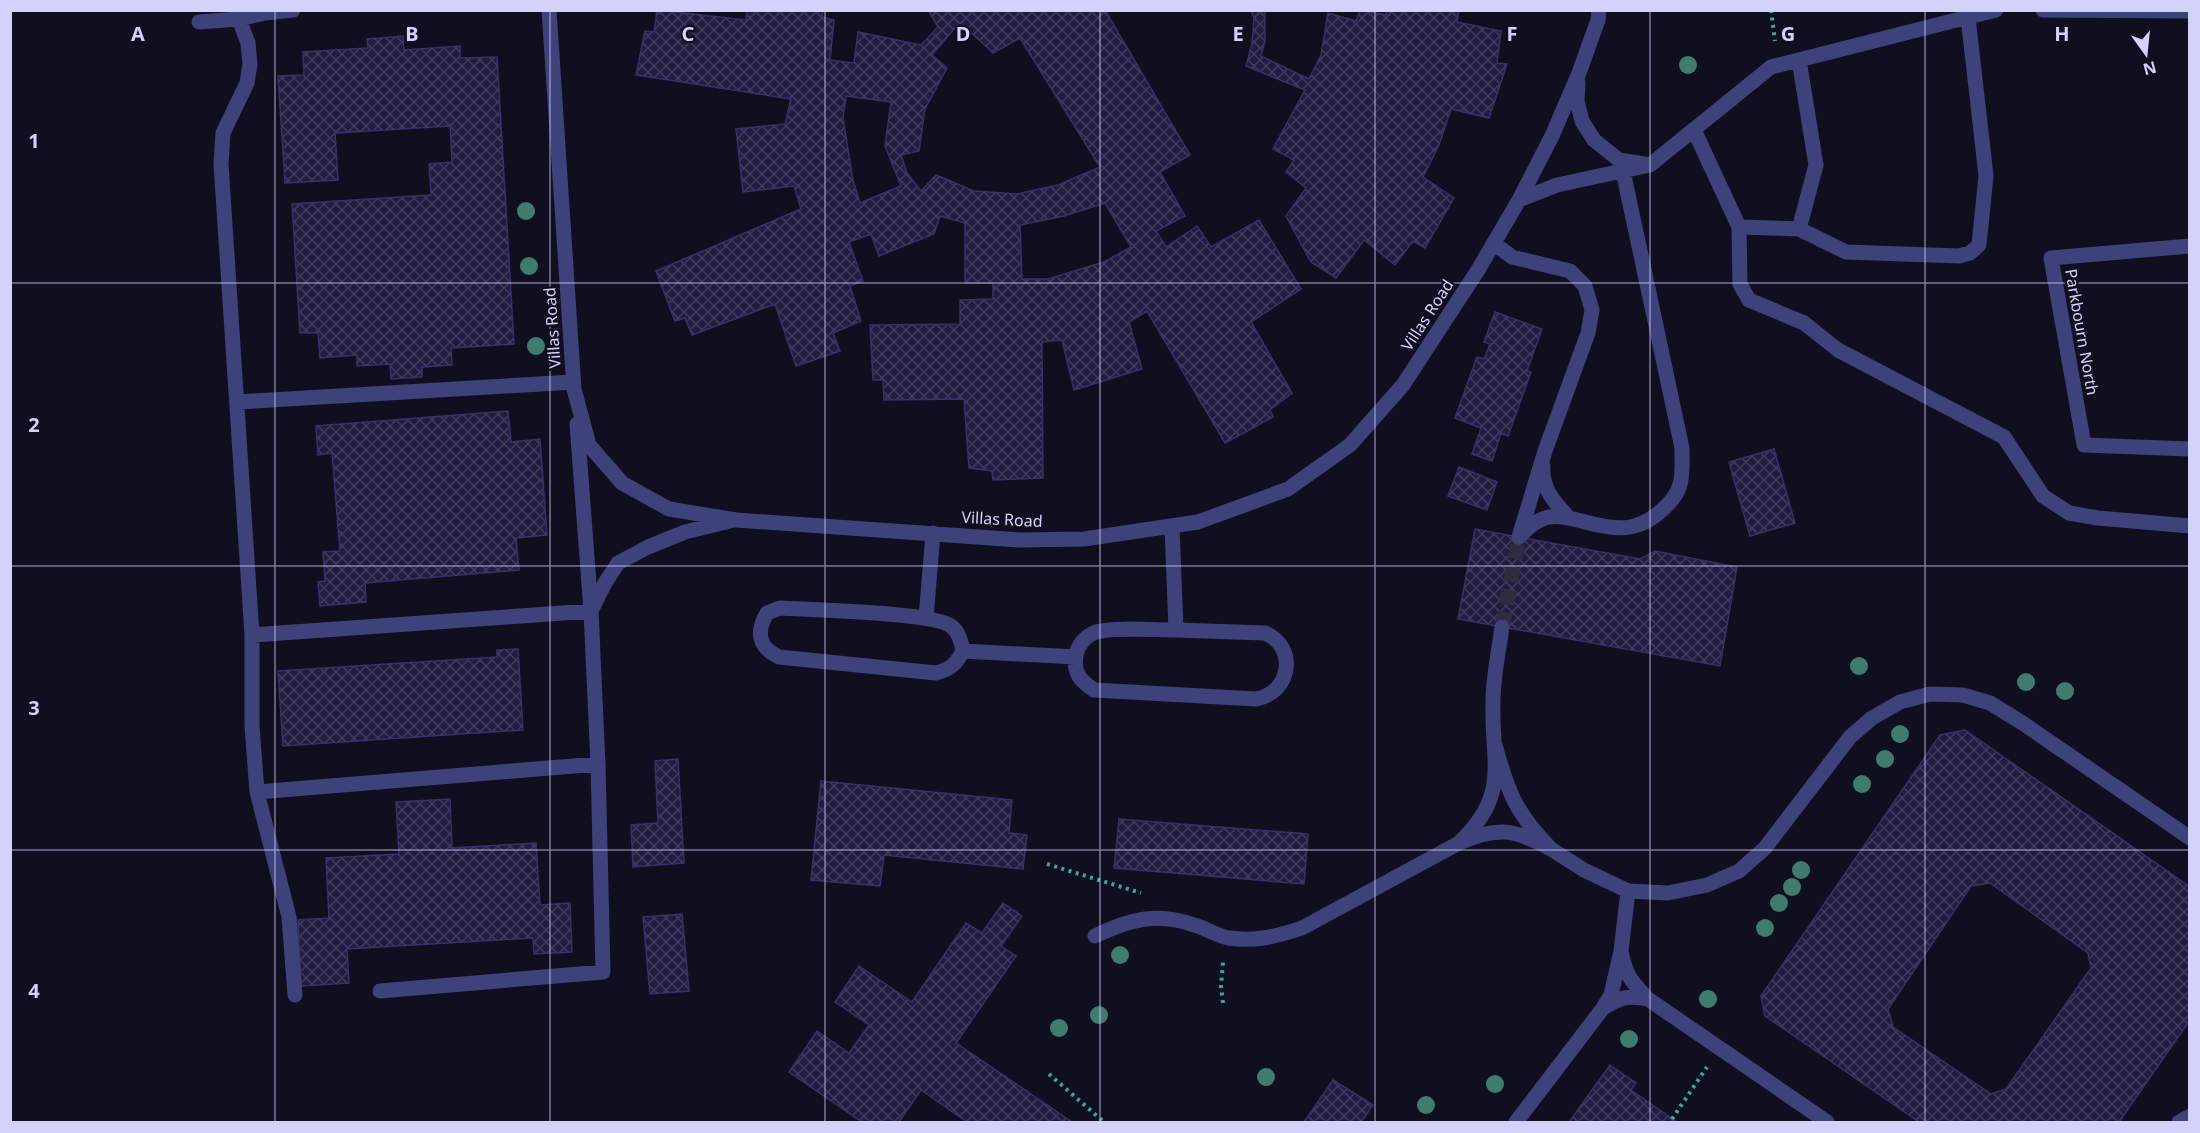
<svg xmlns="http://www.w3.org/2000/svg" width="2200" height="1133" font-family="'Noto Sans',sans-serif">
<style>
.building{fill:url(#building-cross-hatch);stroke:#373169;stroke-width:1.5;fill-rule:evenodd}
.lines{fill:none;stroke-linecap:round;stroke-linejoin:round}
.minor-tunnel{stroke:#2d2c41;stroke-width:15;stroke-dasharray:15 8;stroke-linecap:butt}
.path{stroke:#39a897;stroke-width:4;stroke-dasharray:3 4.5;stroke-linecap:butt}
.minor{stroke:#3e427b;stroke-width:15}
.tree{fill:#3f7b6e}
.grid{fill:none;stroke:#d3d2fb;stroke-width:1.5;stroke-opacity:0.55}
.labels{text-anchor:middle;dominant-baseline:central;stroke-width:4.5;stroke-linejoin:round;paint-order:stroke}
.street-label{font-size:16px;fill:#d3d2fb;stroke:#100f20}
.grid-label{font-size:20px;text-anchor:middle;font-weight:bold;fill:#d3d2fb;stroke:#100f20;stroke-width:4.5;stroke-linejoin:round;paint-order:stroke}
</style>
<defs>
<pattern id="building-cross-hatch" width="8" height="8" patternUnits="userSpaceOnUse" patternTransform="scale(1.5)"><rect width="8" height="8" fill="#201d40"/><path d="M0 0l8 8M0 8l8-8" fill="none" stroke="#403d5c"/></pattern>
</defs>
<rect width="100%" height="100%" fill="#100f20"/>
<path class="building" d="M657 10 746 20 747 10H823L822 17 834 20 830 60 854 63 858 32 921 45 938 27 928 10H1105L1190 155 1160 172 1185 216 1156 231 1166 247 1197 226 1211 247 1259 220 1301 289 1251 322 1292 393 1270 410 1273 417 1225 443 1147 311 1129 322 1142 369 1074 390 1062 340 1042 342 1043 478 993 480 992 471 969 468 964 399 884 400 883 380H873L870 325 960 324V300L993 299V283H965V223L940 216 934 234 879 256 871 234 849 242 863 281 850 286 861 321 833 333 840 351 796 366 775 304 692 335 685 318 675 321 656 271 801 209 794 186 743 192 736 129 785 124 791 99 636 75 645 31 654 32ZM960 22 993 53 1020 38 1100 167 1058 185 1017 194 974 191 936 175 921 191 907 173 901 155 919 151 925 109 947 68 932 55ZM846 96 891 102 885 146 901 186 860 203 853 180 843 118ZM1105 203 1131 247 1104 262 1048 279H1022L1020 225 1064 216Z
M1251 10H1264L1265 12V41L1261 56 1309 79 1321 55 1328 13 1356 21 1360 10 1386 15 1387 10H1459L1457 22 1501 31 1497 63 1507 64 1489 118 1451 109 1439 145 1423 177 1454 198 1425 248 1413 241 1395 265 1364 240 1336 278 1311 262 1286 216 1306 188 1286 172 1294 160 1273 149 1305 90 1246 66 1252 44 1254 18Z
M403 36 404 50 460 46V58L497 57 514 344 451 348 452 365 422 367V377L391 379 390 364 357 366V355L320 358 318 333H300L292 204 431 195 429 164 452 162 450 126 335 133 338 180 285 183 278 76 304 75 303 52 368 48 367 39Z
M1495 312 1542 329 1527 371 1531 372 1508 436 1501 433 1492 461 1472 454 1481 428 1455 418 1477 357 1484 359 1490 344 1484 342Z
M508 411 511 442 540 439 547 535 516 538 519 570 365 583 366 602 320 606 318 582 325 581 323 552 340 551 332 453 318 455 316 426Z
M1774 449 1795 523 1750 536 1729 462Z
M1459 467 1497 482 1487 510 1448 496Z
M1475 529 1640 559 1655 551 1737 567 1720 666 1458 619Z
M518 649 523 730 283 746 278 671 497 657V650Z
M1965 730 2190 887V1020L2119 1122H1919L1765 1016 1761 996 1940 735ZM1990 883 2088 953 2091 968 2006 1089 1991 1094 1893 1027 1888 1009 1971 886Z
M678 759 684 863 633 867 631 825 658 823 655 761Z
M821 781 1012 800 1009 833 1027 835 1023 869 884 855 880 886 811 880Z
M450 799 452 848 536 843 540 905 570 903 572 952 534 954 533 938 347 949 349 983 301 986 298 920 329 918 326 858 399 854 396 802Z
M1119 819 1308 834 1304 884 1114 868Z
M1003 903 1022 916 1001 946 1016 956 956 1043 1072 1122H967L921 1090 899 1122H862L789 1072 817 1031 849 1053 869 1025 835 1002 859 966 912 1002 966 923 982 933Z
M682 914 689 991 650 994 643 917Z
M1610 1065 1636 1083 1631 1090 1677 1122H1569Z
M1333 1080 1373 1105 1361 1122H1304Z"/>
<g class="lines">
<path class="minor-tunnel" d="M1502 627 1519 537"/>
<path class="path" d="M1771 10 1775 41
M1047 864 1141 893
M1223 1003 1221 986 1223 962
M1049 1074 1104 1122
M1672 1119 1707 1067"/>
<path class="minor" d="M549 10 574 389 589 445 622 483 669 509 736 520 1020 540 1084 539 1198 522 1288 489 1350 445 1403 385 1478 270 1519 200 1552 136 1579 73 1598 20 1599 10
M2043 10 2190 11
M239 19 248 43 250 64 247 83 223 133 221 164 252 635 591 611 598 764 603 972 380 991
M199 22 239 19 265 13 293 10
M1799 60 1816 165 1799 229
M1694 130 1739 227 1740 284 1749 300 1804 323 1838 350 2004 437 2043 496 2069 513 2098 518 2190 526
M1650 165 1771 67 1996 10
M1519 200 1557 185 1650 165 1619 160 1594 140 1582 121 1577 101 1578 82
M1739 227 1799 229 1846 252 1959 256 1970 253 1979 245 1986 176 1968 17
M1495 244 1512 257 1570 271 1585 286 1592 310 1588 333 1545 451 1519 537C1528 528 1535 520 1549 517 1561 515 1574 519 1585 522 1616 530 1637 533 1662 510 1685 490 1682 476 1682 448L1623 171
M2190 246 2051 258 2084 445 2190 449
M237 402 573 382
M577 424 591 611 605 583 618 563 648 547 685 532 730 521
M1543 466C1541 488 1555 503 1569 518
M1172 526 1176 630
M780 608C809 610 933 612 951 626 959 632 961 642 963 651 956 664 951 669 936 673L779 657C758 647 756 632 767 613Z
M926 618 933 533
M1176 630 1265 633C1298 647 1291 693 1256 699L1094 690C1081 681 1073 674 1076 656 1077 646 1085 636 1096 632 1113 627 1156 630 1176 630Z
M252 635V726L257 792 289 917 295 995
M963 651 1076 657
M1495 745C1508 793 1516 813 1551 849 1515 829 1497 826 1459 843 1511 793 1491 764 1493 701 1493 676 1499 651 1502 627
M257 792 598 764
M1551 849 1584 870 1628 891
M1095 936C1130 919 1157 912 1194 925 1206 928 1217 936 1229 938 1255 942 1278 936 1302 928L1459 843
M1621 951 1628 891 1668 893 1707 885 1739 871 1765 848 1850 737 1872 718 1900 702 1930 694 1963 695 1990 703 2021 722 2190 838
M1648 999 1827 1122
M1516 1122 1603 1008 1611 995 1621 951C1626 976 1631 981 1648 999 1628 995 1621 997 1603 1008
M2179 1122 2190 1116"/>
</g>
<g class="tree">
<circle cx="1688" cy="65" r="9"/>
<circle cx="526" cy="211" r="9"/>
<circle cx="529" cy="266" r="9"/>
<circle cx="536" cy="346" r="9"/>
<circle cx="1859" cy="666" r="9"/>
<circle cx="2026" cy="682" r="9"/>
<circle cx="2065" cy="691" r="9"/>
<circle cx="1900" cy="734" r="9"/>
<circle cx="1885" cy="759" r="9"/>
<circle cx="1862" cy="784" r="9"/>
<circle cx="1801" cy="870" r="9"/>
<circle cx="1792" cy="887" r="9"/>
<circle cx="1779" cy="903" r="9"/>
<circle cx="1765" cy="928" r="9"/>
<circle cx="1120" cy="955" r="9"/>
<circle cx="1708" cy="999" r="9"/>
<circle cx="1099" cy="1015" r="9"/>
<circle cx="1059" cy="1028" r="9"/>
<circle cx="1629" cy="1039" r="9"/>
<circle cx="1266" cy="1077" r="9"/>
<circle cx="1495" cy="1084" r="9"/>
<circle cx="1426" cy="1105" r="9"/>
</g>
<path class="grid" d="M275 10V1122M550 10V1122M825 10V1122M1100 10V1122M1375 10V1122M1650 10V1122M1925 10V1122M10 283H2190M10 566H2190M10 850H2190"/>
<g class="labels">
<g class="street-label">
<text transform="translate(1427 315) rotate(-57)">Villas Road</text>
<text transform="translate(552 328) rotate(-94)">Villas Road</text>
<text transform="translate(2082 332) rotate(80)">Parkbourn North</text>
<text transform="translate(1002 519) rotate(3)">Villas Road</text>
</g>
</g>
<g class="grid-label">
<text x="138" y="41">A</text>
<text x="412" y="41">B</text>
<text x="688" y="41">C</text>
<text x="963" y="41">D</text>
<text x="1238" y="41">E</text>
<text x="1512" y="41">F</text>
<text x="1788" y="41">G</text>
<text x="2062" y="41">H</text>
<text x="34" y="148">1</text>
<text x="34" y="432">2</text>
<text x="34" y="715">3</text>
<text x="34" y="998">4</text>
</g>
<rect width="2200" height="1133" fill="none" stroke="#d3d2fb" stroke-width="24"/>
<g transform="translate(2146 54) rotate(165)" stroke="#100f20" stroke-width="4.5" paint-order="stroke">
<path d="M0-4.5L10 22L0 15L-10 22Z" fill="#d3d2fb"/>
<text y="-9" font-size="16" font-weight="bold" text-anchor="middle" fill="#d3d2fb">N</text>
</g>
</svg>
